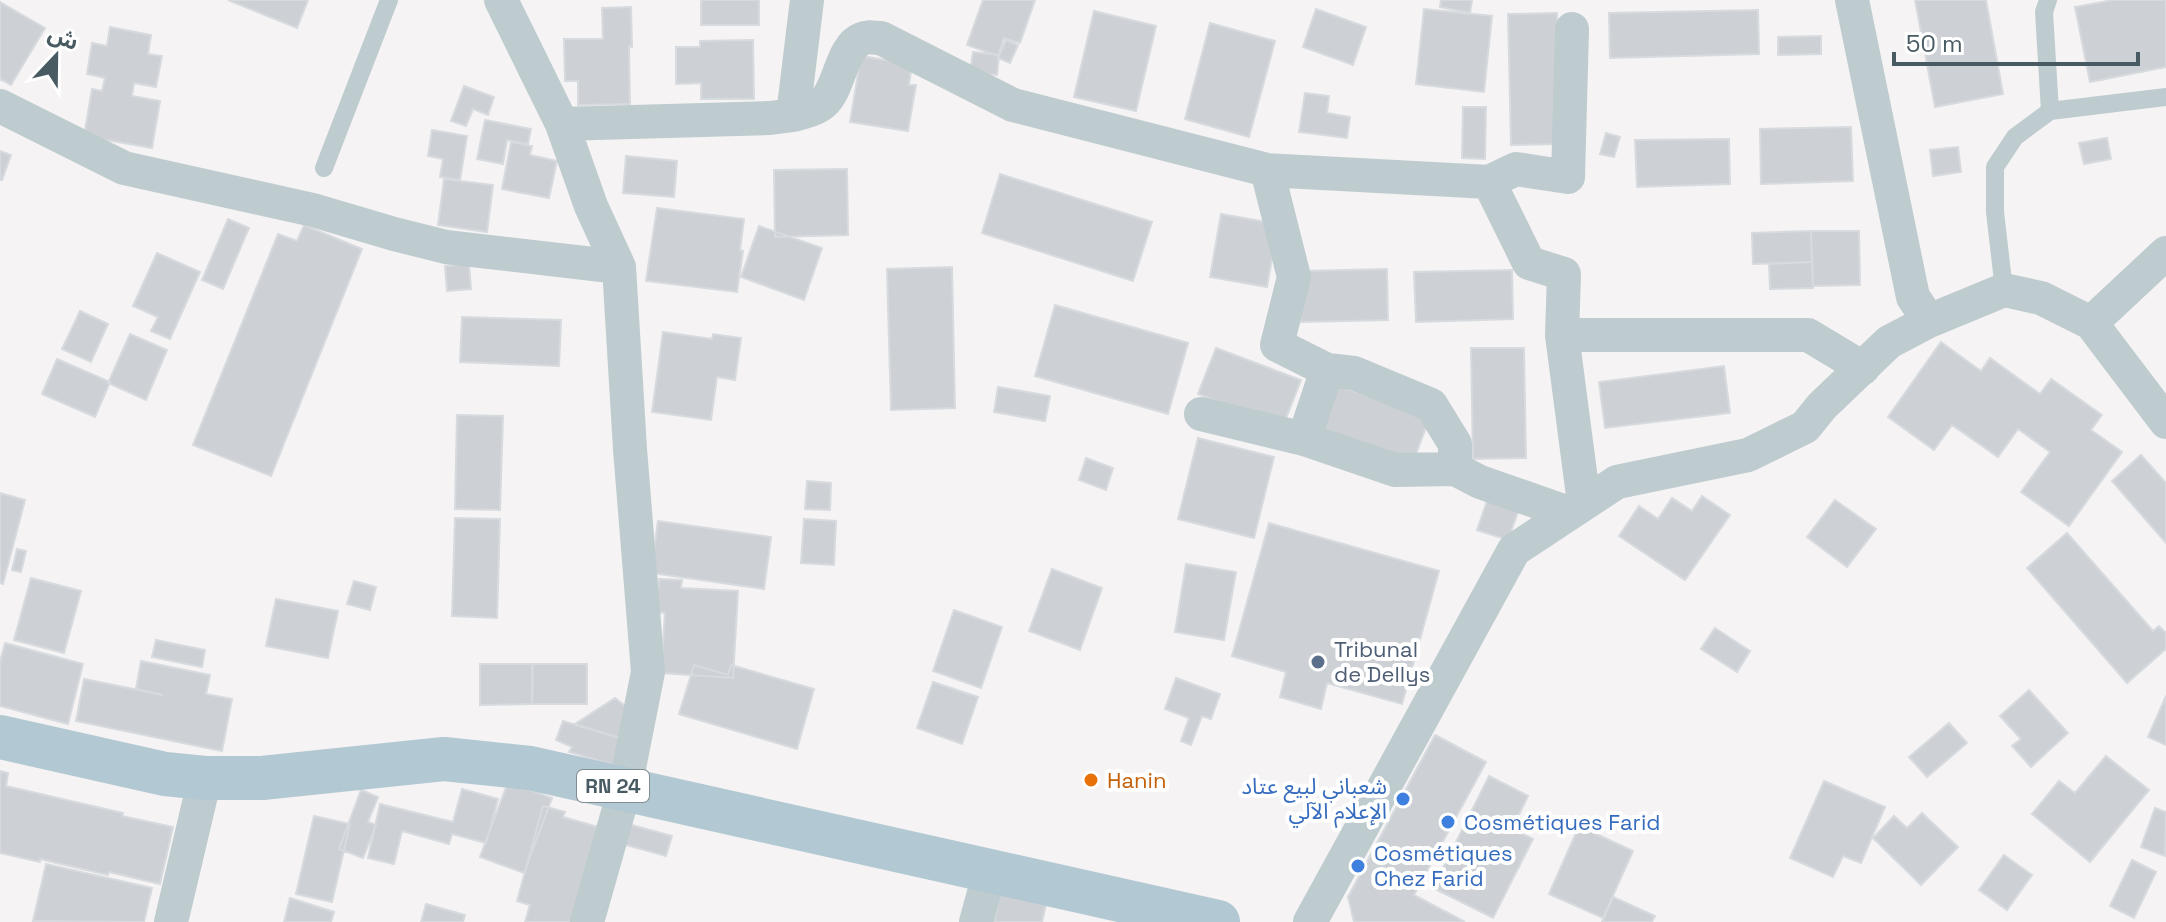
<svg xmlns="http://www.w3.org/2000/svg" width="2166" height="922" font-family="'Space Grotesk','Noto Sans Arabic',sans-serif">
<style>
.building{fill:#cdd1d5;stroke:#d7dade;stroke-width:2}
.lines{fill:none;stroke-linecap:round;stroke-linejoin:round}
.service{stroke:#becbcf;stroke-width:18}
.minor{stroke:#becbcf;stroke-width:34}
.primary{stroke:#b2c8d2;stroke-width:44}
.service-dot{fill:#5c6f8a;stroke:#fff;stroke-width:3}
.food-dot{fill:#e8710a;stroke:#fff;stroke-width:3}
.shop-dot{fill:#3f7fe0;stroke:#fff;stroke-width:3}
.labels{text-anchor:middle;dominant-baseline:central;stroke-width:8;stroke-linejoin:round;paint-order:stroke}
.shield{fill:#fff;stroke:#808c91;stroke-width:2}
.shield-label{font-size:20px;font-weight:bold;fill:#495b62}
.service-label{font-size:22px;fill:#4e5e75;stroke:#fff;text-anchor:start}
.food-label{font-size:22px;fill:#c56008;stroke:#fff;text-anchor:start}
.shop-label{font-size:22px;fill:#366cbe;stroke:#fff;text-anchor:start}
</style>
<rect width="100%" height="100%" fill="#f5f3f3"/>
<path class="building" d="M228 0H308L297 28Z
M701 0H759V25H701Z
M983 0H1035L1020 43 1004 38 998 56 967 45Z
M1441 0H1472L1470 13 1440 7Z
M1915 0H1986L2003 94 1935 107Z
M2113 0H2166V67L2090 82 2075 7Z
M0 2 45 28 11 85 0 79Z
M631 7 632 47 629 46 630 104 578 105V81H565L564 39H603L602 8Z
M1316 9 1366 27 1353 65 1303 47Z
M1424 9 1492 16 1484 92 1416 84Z
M1758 10 1759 54 1610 58 1609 13Z
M1094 11 1156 26 1136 111 1074 97Z
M1557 13 1560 144 1511 145 1508 14Z
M1210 23 1275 41 1249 137 1185 119Z
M110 27 151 35 148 54 162 56 156 87 134 83 132 96 160 101 152 148 84 136 92 89 102 91 105 78 87 74 92 43 107 46Z
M1821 36V54L1778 55V37Z
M753 40 754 99H701V83L676 84V47H700V41Z
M1006 40 1018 45 1010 63 998 58Z
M973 52 999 55 997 75 970 72Z
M861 56 912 64 909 85H916L908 131 850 122Z
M464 86 494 97 488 115 473 109 466 126 451 121Z
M1305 93 1329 96 1327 113 1350 117 1347 138 1299 132Z
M1463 107H1486L1485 159 1462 158Z
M485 120 531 129 528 144 507 140 503 164 477 159Z
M1851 127 1853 181 1761 184 1760 129Z
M432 130 467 136 460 180 440 177 443 159 428 156Z
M1606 133 1620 137 1614 157 1600 154Z
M2107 138 2111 159 2084 164 2079 143Z
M1729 139 1730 184 1637 187 1635 140Z
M511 142 532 146 530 155 557 161 549 198 502 189Z
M1958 147 1961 172 1933 176 1930 150Z
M0 151 11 155 2 180H0Z
M626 156 677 161 674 197 623 193Z
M847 169 848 235 775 237 774 170Z
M1000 174 1152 222 1133 281 982 233Z
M444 179 493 185 487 232 438 225Z
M657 208 744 219 740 250 743 251 737 292 646 281Z
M1221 214 1278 224 1267 287 1210 277Z
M228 219 249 228 223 289 202 280Z
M304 225 362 249 271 476 193 445 278 234 297 241Z
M759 226 822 248 804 300 741 277Z
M1811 231H1859L1860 285 1813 286Z
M1811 231 1812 262 1753 264 1752 233Z
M157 253 200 272 170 339 151 331 158 317 133 306Z
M1812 262 1813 288 1770 289 1769 264Z
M469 264 471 289 447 291 445 266Z
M952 267 955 408 891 410 887 269Z
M1387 269 1388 320 1301 322V271Z
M1512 270 1513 319 1416 322 1414 272Z
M1055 305 1188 343 1168 414 1035 376Z
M80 311 108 324 91 362 62 349Z
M462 317 561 320 559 366 460 362Z
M663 332 712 339 713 334 741 338 735 380 717 377 711 420 652 412Z
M130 334 167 350 146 400 108 383Z
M1941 342 1981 371 1990 358 2040 394 2051 379 2102 415 2091 430 2122 452 2069 526 2021 492 2050 452 2018 429 1998 457 1952 425 1934 450 1888 417Z
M1216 348 1301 380 1283 426 1198 394Z
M1471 348H1524L1526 458 1473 459Z
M57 359 110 382 95 417 42 394Z
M1724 366 1730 413 1605 428 1599 382Z
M1335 384 1429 419 1412 465 1318 429Z
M998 387 1050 396 1045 421 994 412Z
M457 415 503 416 500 510 455 509Z
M1198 438 1274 457 1254 538 1178 519Z
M2141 455 2166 483V543L2112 481Z
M1086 458 1113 468 1106 490 1079 480Z
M807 481 831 483 830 510 805 509Z
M0 493 25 500 3 584 0 583Z
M1702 496 1730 515 1685 580 1619 536 1639 506 1658 519 1672 498 1692 511Z
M1488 498 1519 509 1508 540 1477 530Z
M1835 500 1876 529 1847 567 1807 537Z
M455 518 500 519 497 618 452 616Z
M804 519 836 521 834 565 801 563Z
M658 521 771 537 764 589 651 573Z
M1269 523 1439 571 1402 704 1327 683 1321 709 1280 697 1286 672 1232 656Z
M2067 533 2153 631 2159 626 2166 633V649L2127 683 2027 568Z
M17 549 26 551 21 572 12 570Z
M1186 564 1236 572 1224 640 1175 632Z
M1052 569 1102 588 1080 650 1029 631Z
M31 578 81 591 64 653 14 640Z
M659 579 682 580 681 588 738 591 733 678 661 673 665 613 656 612Z
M354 581 376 587 370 610 347 604Z
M276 599 338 611 328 658 266 646Z
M954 610 1002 627 981 688 933 671Z
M1715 628 1750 651 1737 672 1701 649Z
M156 640 205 650 202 667 152 657Z
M5 643 83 664 68 724 0 706V662Z
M141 661 210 675 206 694 232 699 222 751 76 721 84 679 163 695 136 689Z
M480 664H532V704L480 705Z
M533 664H587V704H532Z
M694 665 728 675 731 665 814 689 797 749 679 714Z
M1176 678 1220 694 1211 719 1202 716 1191 745 1181 741 1189 718 1165 709Z
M933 682 978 697 962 744 917 728Z
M2029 690 2068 733 2031 767 2012 746 2021 739 2000 716Z
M2166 696V745L2148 737Z
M615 698 633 712 626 740 575 724Z
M563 721 630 741 621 767 569 752 572 747 556 740Z
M1949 723 1967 743 1927 777 1909 757Z
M1435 735 1486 762 1414 895 1465 922H1354L1348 897Z
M2106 756 2149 790 2090 862 2032 814 2059 781 2075 793Z
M0 771 8 773 6 786 123 813 122 816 173 827 160 884 109 872 108 875 40 859V862L0 853Z
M1489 776 1528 796 1512 829 1533 839 1493 918 1433 888Z
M1824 781 1885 807 1861 863 1843 856 1833 877 1790 858Z
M508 782 552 798 524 873 480 857Z
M462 789 498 799 486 843 452 834 449 844 402 831 394 864 368 858 380 804 453 822Z
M361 790 378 797 368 822 376 825 363 858 339 849Z
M543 806 565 812 563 817 598 827 574 922H525L530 905 517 901Z
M2155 808 2166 812 2165 856 2141 847Z
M1922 813 1958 847 1921 885 1873 838 1894 816 1907 828Z
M314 816 350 824 332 902 296 894Z
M617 821 672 836 666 856 612 841Z
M1579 826 1633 851 1603 918 1549 894Z
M2004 855 2032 875 2007 910 1979 890Z
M2132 860 2156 872 2134 918 2110 906Z
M46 864 152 888 144 922 33 921Z
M1004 877 1050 888 1042 922H994Z
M1613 897 1655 916 1652 922H1602Z
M290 898 334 912 331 922H284Z
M426 904 465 915 463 922H421Z"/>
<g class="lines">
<path class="service" d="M2048 0 2044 12 2050 111
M324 168 389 0
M2004 290 1995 212V167L2015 137 2050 111 2166 97"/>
<path class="minor" d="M501 0 562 124 591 206 619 267 630 449 648 672 625 788 587 922
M1852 0 1913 297 1929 321
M1572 29 1568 177 1516 169 1489 182 1529 263 1564 274 1562 335H1808L1863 368
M0 106 124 168 313 210 394 234 446 247 619 267
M793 115C803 112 815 110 823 103 840 88 841 47 862 39 867 36 875 38 881 38L1013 105 1267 170 1489 182
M562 124 770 118 793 115 807 0
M1267 170 1294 277 1277 345 1327 370 1354 373 1431 405 1455 444V469
M2091 323 2166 253
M1562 335 1584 503
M1201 414 1304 439 1395 470 1455 469 1480 482 1569 513
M1304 439 1327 370
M171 922 205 778
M976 922 990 871
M1310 922 1514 550 1617 482 1748 455 1805 427 1822 406 1889 342 1929 321 2004 290 2041 298 2091 323 2166 422"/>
<path class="primary" d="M0 737 165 774 205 778H262L444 759 530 768 1218 922"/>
</g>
<circle class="service-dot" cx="1318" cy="662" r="8"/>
<circle class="food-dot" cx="1091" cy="780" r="8"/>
<g class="shop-dot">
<circle cx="1403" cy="799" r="8"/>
<circle cx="1448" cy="822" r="8"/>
<circle cx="1358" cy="866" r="8"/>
</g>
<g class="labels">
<rect class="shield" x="577" y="770" width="72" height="32" rx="6"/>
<g class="shield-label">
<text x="613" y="786">RN 24</text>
</g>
<g class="service-label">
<text x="1334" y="649">Tribunal<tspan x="1334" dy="25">de Dellys</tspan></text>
</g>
<g class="food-label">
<text x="1107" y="780">Hanin</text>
</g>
<g class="shop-label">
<text x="1387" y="786" text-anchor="end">شعباني لبيع عتاد<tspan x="1387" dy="25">الإعلام الآلي</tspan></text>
<text x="1464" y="822">Cosmétiques Farid</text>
<text x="1374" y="853">Cosmétiques<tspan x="1374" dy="25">Chez Farid</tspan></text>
</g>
</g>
<g transform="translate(56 56) rotate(22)" stroke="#ffffff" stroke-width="6" paint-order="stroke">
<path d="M0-6L14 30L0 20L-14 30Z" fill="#495b62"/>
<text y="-12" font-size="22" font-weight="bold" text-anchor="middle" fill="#495b62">ش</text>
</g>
<path d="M1894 52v12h244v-12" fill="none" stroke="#495b62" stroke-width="4"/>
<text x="1906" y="52" font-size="24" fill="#495b62" stroke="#ffffff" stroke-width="6" paint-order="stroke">50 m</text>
</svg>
